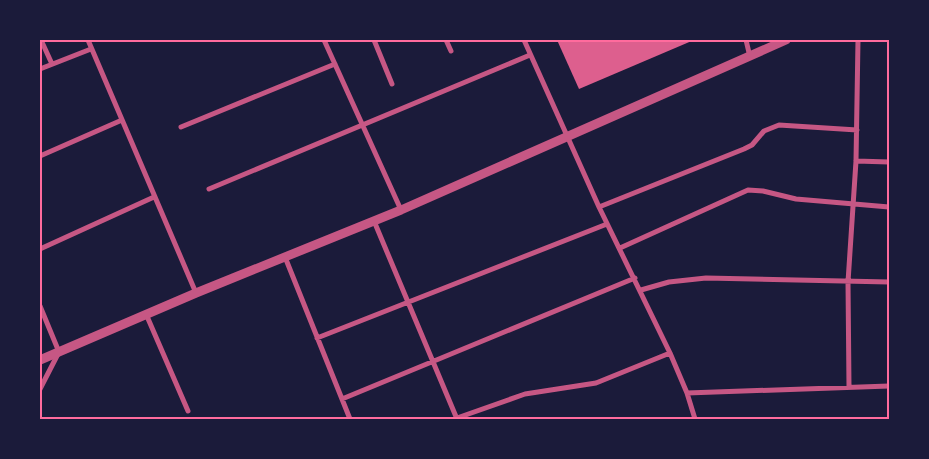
<svg xmlns="http://www.w3.org/2000/svg" width="929" height="459" font-family="'PT Sans',sans-serif">
<style>
.building{fill:#dd5f8e}
.lines{fill:none;stroke-linecap:round;stroke-linejoin:round}
.minor{stroke:#c65784;stroke-width:5}
.tertiary{stroke:#c65784;stroke-width:9}
.neatline{fill:none;stroke:#ff6b9d;stroke-width:2}
</style>
<rect width="100%" height="100%" fill="#1b1b3a"/>
<path class="building" d="M557 40H694L579 89Z"/>
<g class="lines">
<path class="minor" d="M41 40 52 64
M88 40 196 293
M324 40 401 210
M374 40 392 84
M446 40 451 51
M524 40 599 207 670 353 687 393 695 419
M746 40 750 57
M40 69 91 49
M181 127 335 64
M40 156 122 120
M856 161 889 162
M209 189 530 55
M599 207 744 149 752 145 764 131 779 125 857 130
M374 221 457 419
M620 248 748 190 763 191 796 199 889 207
M40 249 154 197
M285 257 350 419
M641 290 669 282 706 278 889 282
M40 306 59 352 40 389
M146 314 188 411
M317 338 607 224
M849 387 848 282 856 161 858 40
M687 393 889 386
M342 399 635 278
M457 418 525 394 596 383 670 353"/>
<path class="tertiary" d="M40 360 196 293 401 210 786 40"/>
</g>
<rect width="929" height="459" fill="none" stroke="#1b1b3a" stroke-width="82"/>
<rect x="41" y="41" width="847" height="377" class="neatline"/>
</svg>
